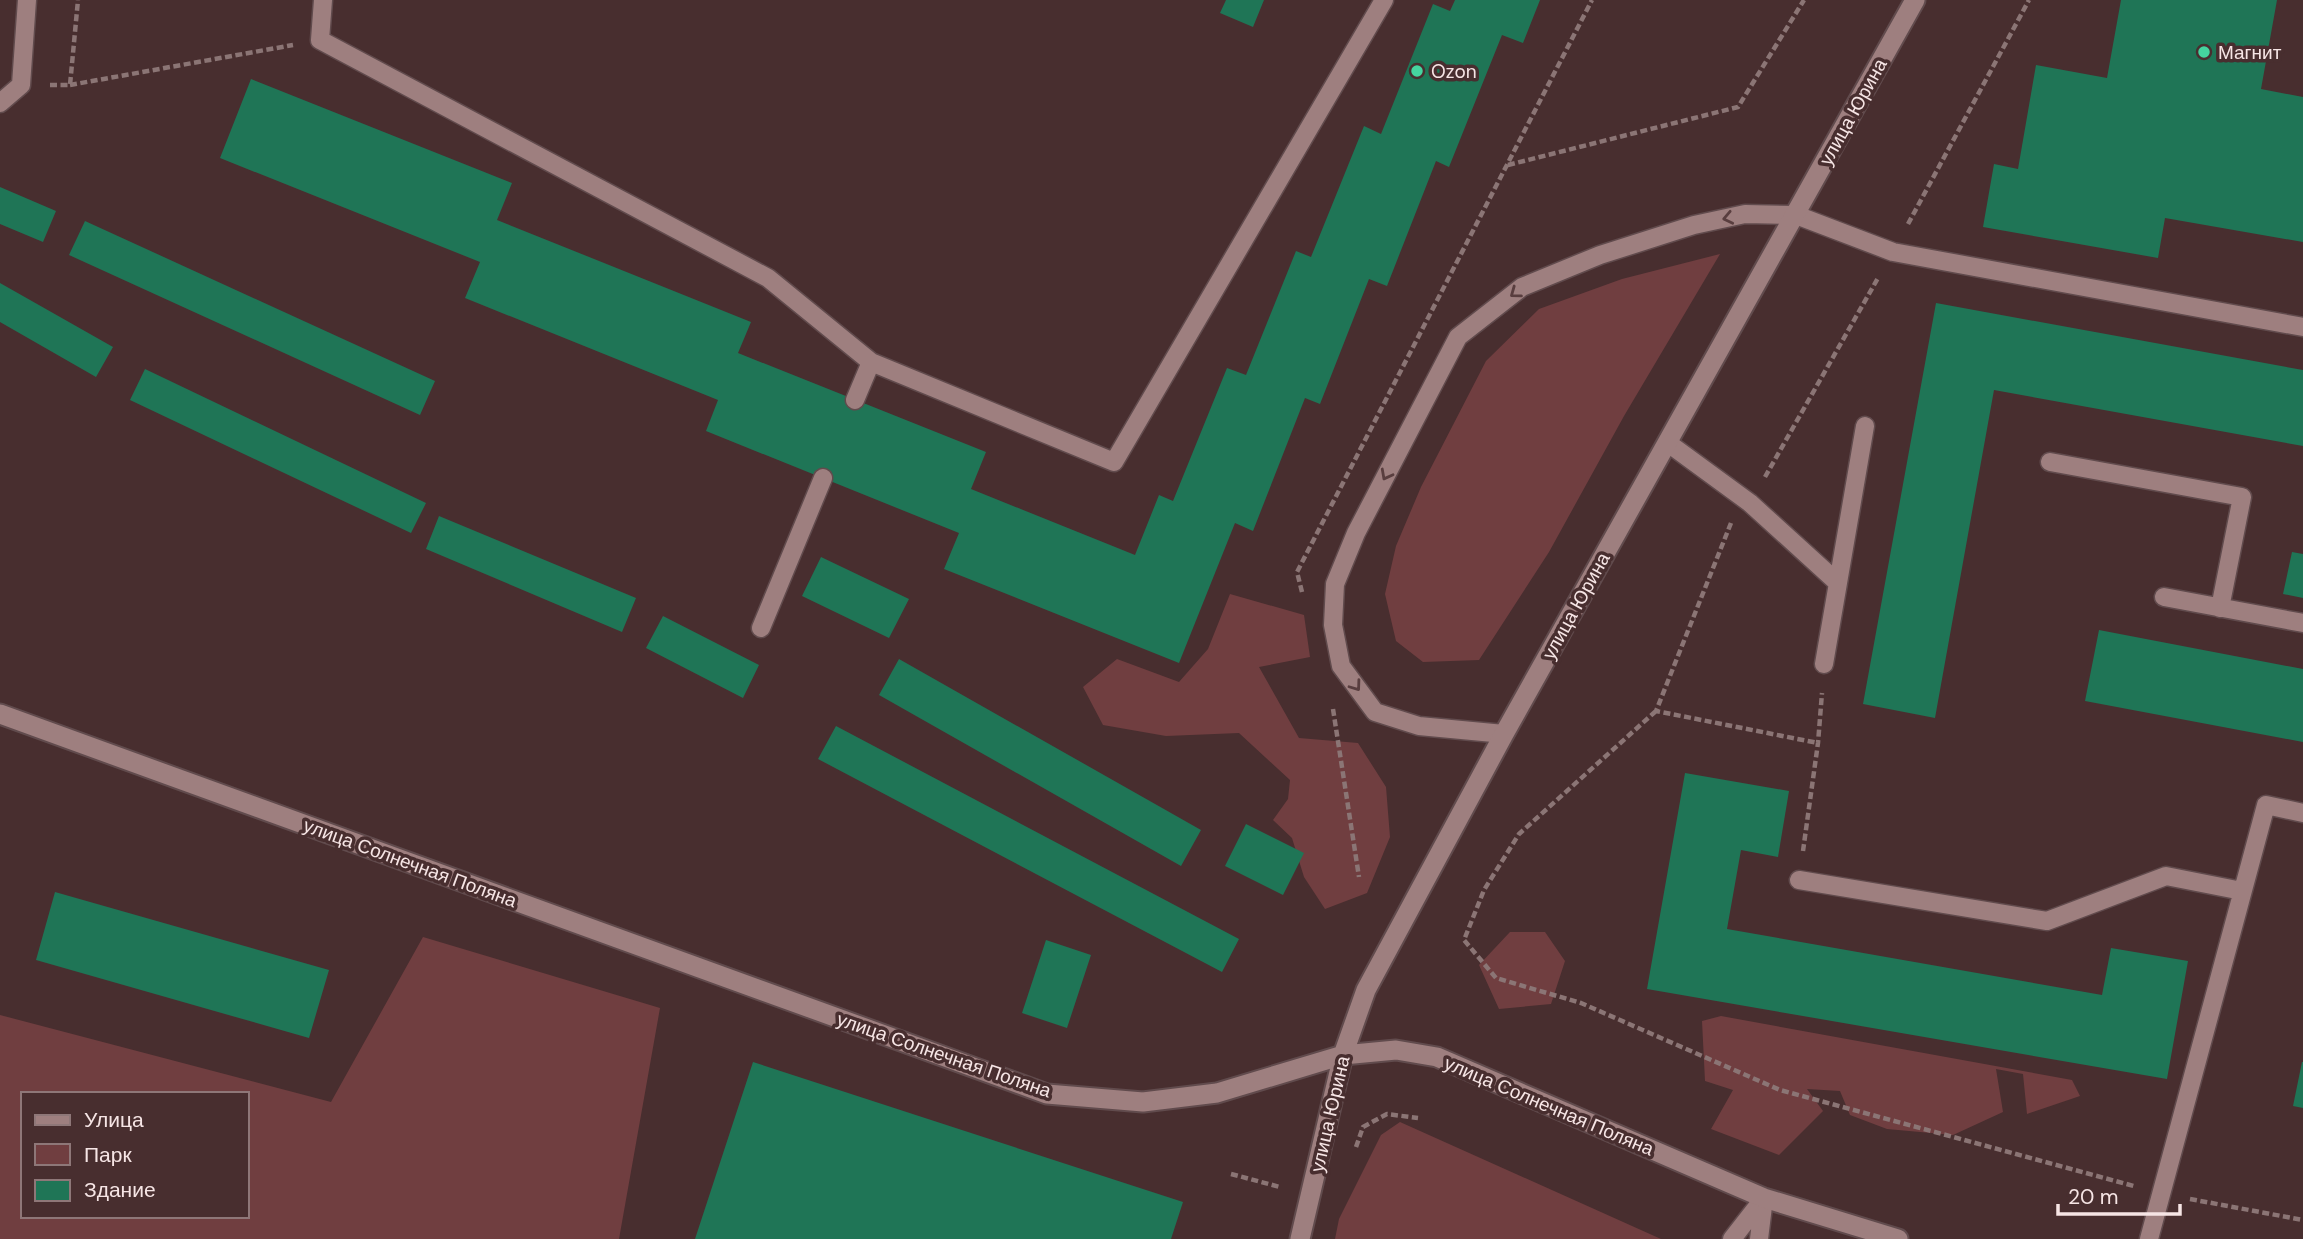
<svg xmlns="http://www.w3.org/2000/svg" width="2303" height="1239" font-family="'DM Sans',sans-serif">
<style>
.green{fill:#703e40;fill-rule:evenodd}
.building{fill:#1f7556}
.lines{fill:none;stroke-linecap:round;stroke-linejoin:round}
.service-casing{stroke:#614b4d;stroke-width:21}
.minor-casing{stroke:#614b4d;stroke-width:23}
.tertiary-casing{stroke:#614b4d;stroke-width:23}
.path{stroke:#8b7575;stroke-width:4.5;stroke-dasharray:7 3.5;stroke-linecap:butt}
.service{stroke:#9e7f7f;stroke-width:18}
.minor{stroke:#9e7f7f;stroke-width:19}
.tertiary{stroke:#9e7f7f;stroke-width:19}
.oneway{stroke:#593e3f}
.poi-dot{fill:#45d49f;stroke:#482e2f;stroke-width:2.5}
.labels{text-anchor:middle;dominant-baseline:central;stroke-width:7;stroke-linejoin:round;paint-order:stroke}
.poi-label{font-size:19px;fill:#f6e5e5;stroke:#482e2f;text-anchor:start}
.street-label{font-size:19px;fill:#f6e5e5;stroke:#482e2f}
</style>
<rect width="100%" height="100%" fill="#482e2f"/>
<path class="green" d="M1720 254 1624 416 1549 552 1479 660 1423 662 1396 641 1385 594 1396 546 1421 487 1486 361 1539 309 1622 279Z
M1230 594 1304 615 1310 657 1259 667 1299 738 1358 743 1386 787 1390 837 1367 893 1325 909 1304 877 1292 838 1273 820 1288 799 1290 780 1239 733 1166 736 1103 725 1083 687 1117 659 1179 682 1208 649Z
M1510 932H1545L1565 961 1551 1004 1499 1009 1479 965Z
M423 937 660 1008 619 1239H0V1015L331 1102ZM23 1094H247V1216H23Z
M1721 1016 2072 1080 2080 1096 2027 1114 2023 1074 1996 1069 2003 1112 1953 1135 1887 1129 1850 1115 1840 1091 1807 1089 1823 1111 1779 1155 1711 1129 1733 1090 1705 1081 1702 1021Z
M1400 1122 1661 1239H1335L1339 1219 1381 1135Z"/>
<path class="building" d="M1226 0H1264L1253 27 1220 13Z
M1455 0H1540L1523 43 1502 35 1449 167 1436 161 1387 286 1369 279 1320 404 1305 398 1253 531 1235 523 1179 663 944 569 959 533 706 431 718 400 465 298 480 262 220 158 251 79 512 183 497 220 751 322 738 353 986 452 971 489 1135 555 1159 495 1173 501 1227 368 1246 375 1296 251 1311 257 1364 126 1381 134 1433 4 1450 11Z
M2121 0H2277L2261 89 2303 97V242L2165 218 2158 258 1983 227 1994 164 2018 169 2036 65 2107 78Z
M0 187 56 211 43 242 0 224Z
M85 221 435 381 420 415 69 255Z
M0 283 113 347 96 377 0 322Z
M1936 303 2303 370V446L1994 390 1935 718 1863 704Z
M145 369 426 503 411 533 130 400Z
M439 516 636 598 622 632 426 549Z
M2292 552 2303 554V598L2283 594Z
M821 557 909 599 889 638 802 596Z
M663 616 759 665 743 698 646 648Z
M2099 630 2303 669V742L2085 701Z
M899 659 1201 830 1181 866 879 695Z
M836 726 1239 939 1222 972 818 759Z
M1685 773 1789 791 1778 857 1741 850 1727 929 2102 995 2111 948 2188 961 2167 1079 1647 989Z
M1246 824 1304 853 1283 895 1225 866Z
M55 892 329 970 309 1038 36 960Z
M1046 940 1091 955 1067 1028 1022 1013Z
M753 1062 1183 1202 1171 1239H695Z
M2302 1062H2303V1108L2293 1106Z"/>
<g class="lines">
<defs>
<path id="service" d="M323 0 320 40 768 278 871 362 1114 462 1384 0
M0 103 21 85 27 0
M855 400 871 362
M1668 443 1750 503 1838 583 1824 664
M2050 462 2242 497 2220 608
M1838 583 1865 426
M2164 597 2303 623
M761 628 823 478
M1504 734 1419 726 1375 712 1341 666 1333 625 1335 584 1356 533 1458 337 1522 287 1600 255 1694 225 1745 214 1796 215 1893 252 2303 327
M1799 880 2047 921 2166 876 2242 891
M1732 1239 1764 1198
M1759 1239 1764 1198
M2149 1239 2266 805 2303 813"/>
<path id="minor" d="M1300 1239 1343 1055"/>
<path id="tertiary" d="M0 714 1047 1094 1143 1102 1217 1093 1343 1055 1396 1050 1437 1057 1764 1198 1898 1239
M1343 1055 1366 990 1504 734 1915 0"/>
</defs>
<use href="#service" class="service-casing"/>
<use href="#minor" class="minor-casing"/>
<use href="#tertiary" class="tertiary-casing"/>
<path class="path" d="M50 85H70L78 0
M70 85 293 45
M1508 165 1738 107 1804 0
M1908 224 2029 0
M1765 477 1878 278
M1731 523 1656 711 1818 743
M1302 592 1297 572 1592 0
M1333 709 1359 877
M1656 711 1519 834 1484 890 1464 940 1496 978 1581 1003 1780 1090 2134 1186
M1803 851 1818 743 1822 693
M1356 1147 1363 1127 1387 1114 1418 1118
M1231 1174 1280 1187
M2190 1199 2303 1220"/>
<use href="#service" class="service"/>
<use href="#minor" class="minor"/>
<use href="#tertiary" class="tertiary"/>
</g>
<defs><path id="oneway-chevron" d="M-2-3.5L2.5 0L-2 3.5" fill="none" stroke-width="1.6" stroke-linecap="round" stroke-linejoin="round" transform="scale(1.75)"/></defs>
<g class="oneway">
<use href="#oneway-chevron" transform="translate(1728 218) rotate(168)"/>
<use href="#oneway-chevron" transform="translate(1515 293) rotate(144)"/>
<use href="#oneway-chevron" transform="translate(1386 475) rotate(118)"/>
<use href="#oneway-chevron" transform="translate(1356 686) rotate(54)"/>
</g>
<g class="poi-dot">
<circle cx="2204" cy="52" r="7"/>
<circle cx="1417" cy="71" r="7"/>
</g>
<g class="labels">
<g class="poi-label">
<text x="2218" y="52">Магнит</text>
<text x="1431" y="71">Ozon</text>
</g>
<g class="street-label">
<text transform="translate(1853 112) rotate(-61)">улица Юрина</text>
<text transform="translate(1576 606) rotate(-61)">улица Юрина</text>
<text transform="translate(410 863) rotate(20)">улица Солнечная Поляна</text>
<text transform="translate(944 1055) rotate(19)">улица Солнечная Поляна</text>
<text transform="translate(1549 1106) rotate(23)">улица Солнечная Поляна</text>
<text transform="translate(1330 1114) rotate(-77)">улица Юрина</text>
</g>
</g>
<rect x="21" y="1092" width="228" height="126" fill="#482e2f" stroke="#8e7778" stroke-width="2"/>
<rect x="35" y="1115" width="35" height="10" fill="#9e7f7f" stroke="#8e7778" stroke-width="2"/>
<text x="84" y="1127" font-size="21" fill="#f6e5e5">Улица</text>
<rect x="35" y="1144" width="35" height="21" fill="#703e40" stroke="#8e7778" stroke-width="2"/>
<text x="84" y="1162" font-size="21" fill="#f6e5e5">Парк</text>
<rect x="35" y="1180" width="35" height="21" fill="#1f7556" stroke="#8e7778" stroke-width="2"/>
<text x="84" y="1197" font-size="21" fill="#f6e5e5">Здание</text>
<path d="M2058 1204v10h122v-10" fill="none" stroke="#f6e5e5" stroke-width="3.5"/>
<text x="2068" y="1204" font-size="21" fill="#f6e5e5" stroke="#482e2f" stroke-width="5" paint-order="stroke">20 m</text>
</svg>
